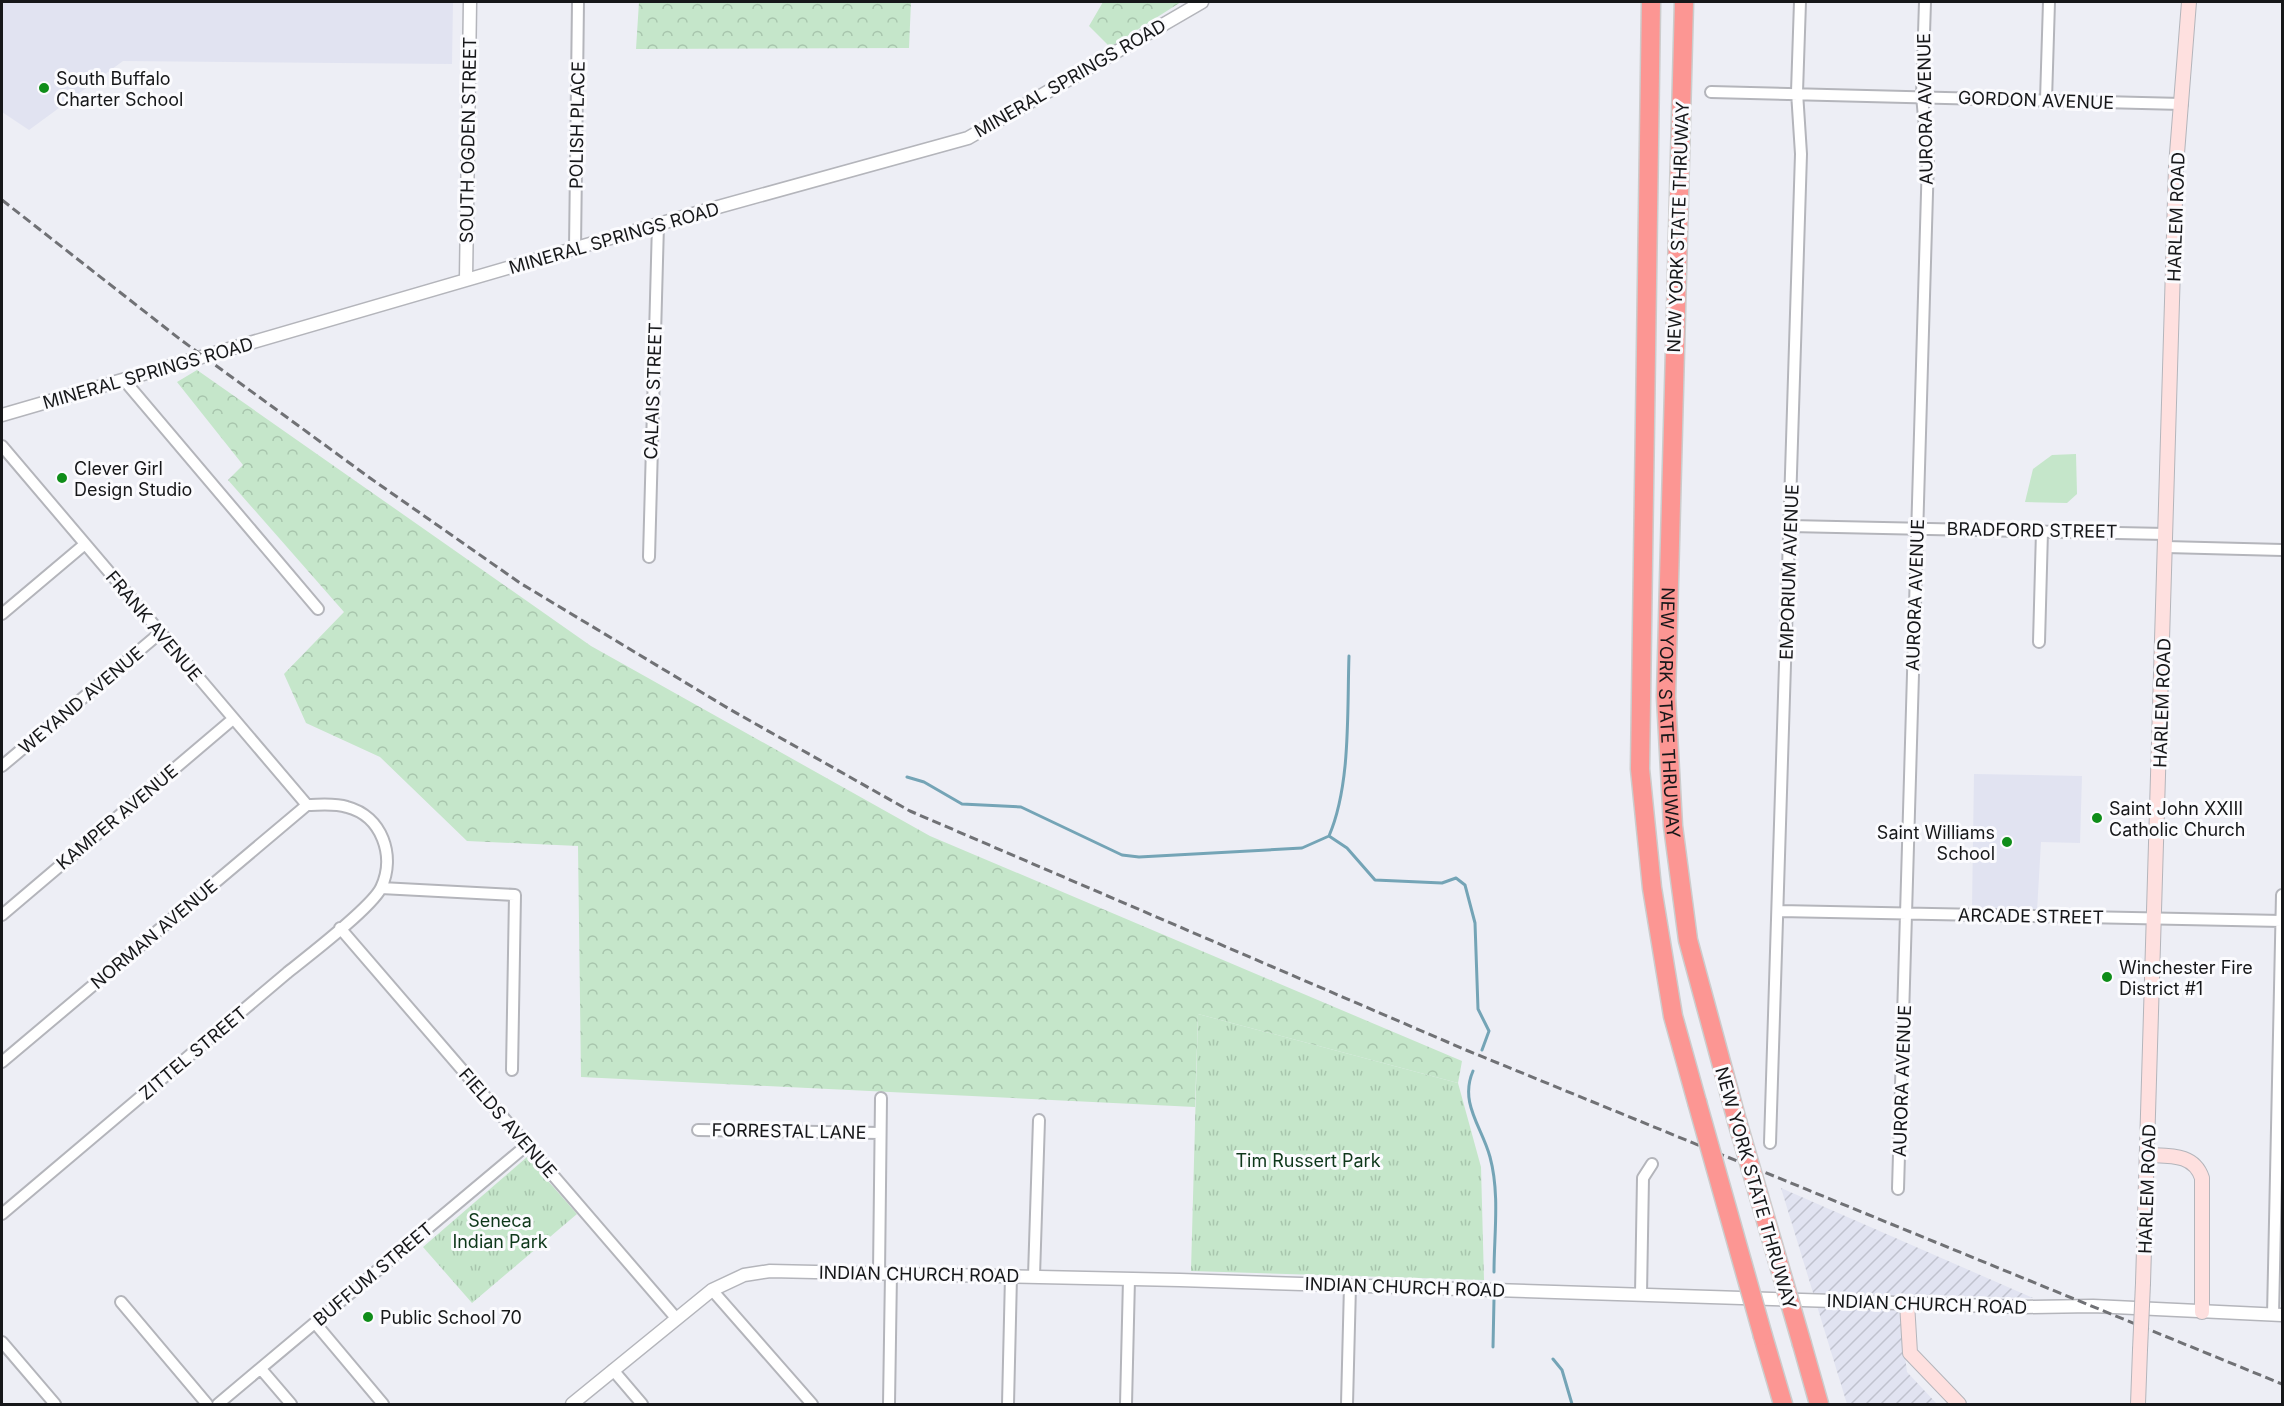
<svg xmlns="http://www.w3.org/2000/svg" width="2284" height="1406" font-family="Inter,sans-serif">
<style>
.built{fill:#e1e3f1}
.industrial{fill:url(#industrial-furrows)}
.grass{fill:url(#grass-tufts)}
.forest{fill:url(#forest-crowns)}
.garden{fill:#c5e6ca}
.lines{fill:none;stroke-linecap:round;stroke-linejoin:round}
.stream{stroke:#74a4b6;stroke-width:3}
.minor-casing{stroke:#b4b5bb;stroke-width:14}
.tertiary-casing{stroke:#b4b5bb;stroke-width:15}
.secondary-casing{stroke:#b4b5bb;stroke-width:16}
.motorway-casing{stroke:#ccc;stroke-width:21}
.minor{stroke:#fff;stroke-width:10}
.tertiary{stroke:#fff;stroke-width:12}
.secondary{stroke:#fee0df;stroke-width:14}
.motorway{stroke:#fc9693;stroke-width:18}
.rail{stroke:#707175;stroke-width:3;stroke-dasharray:9 4.5;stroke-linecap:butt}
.secondary-bridge-casing{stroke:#b4b5bb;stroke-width:16;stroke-linecap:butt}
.motorway-bridge-casing{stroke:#ccc;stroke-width:21;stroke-linecap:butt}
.secondary-bridge{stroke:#fee0df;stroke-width:14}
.motorway-bridge{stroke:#fc9693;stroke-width:18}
.poi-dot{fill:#0f8d19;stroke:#fbfbfe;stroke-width:2}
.labels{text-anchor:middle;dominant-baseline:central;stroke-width:6;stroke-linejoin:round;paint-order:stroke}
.poi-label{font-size:18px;fill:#161719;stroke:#fbfbfe;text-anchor:start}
.street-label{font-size:18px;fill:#161719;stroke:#fbfbfe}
.park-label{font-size:18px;fill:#0d3719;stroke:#fbfbfe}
</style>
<defs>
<pattern id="industrial-furrows" width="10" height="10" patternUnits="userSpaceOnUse" patternTransform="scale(1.5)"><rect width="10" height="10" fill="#e1e3f1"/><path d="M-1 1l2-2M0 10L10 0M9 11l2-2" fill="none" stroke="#c0c2ce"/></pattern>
<pattern id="grass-tufts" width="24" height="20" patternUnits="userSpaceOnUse" patternTransform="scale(1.5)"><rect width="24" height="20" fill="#c5e6ca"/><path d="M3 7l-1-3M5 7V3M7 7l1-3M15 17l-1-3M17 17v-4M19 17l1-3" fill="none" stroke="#a8c5ad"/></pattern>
<pattern id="forest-crowns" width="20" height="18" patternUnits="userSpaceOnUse" patternTransform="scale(1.5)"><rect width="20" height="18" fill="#c5e6ca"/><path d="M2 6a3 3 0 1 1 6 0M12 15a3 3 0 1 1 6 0" fill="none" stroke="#a8c5ad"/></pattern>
</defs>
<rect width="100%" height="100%" fill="#edeef5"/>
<path class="built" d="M2 2H453L452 64 123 61 29 130 2 112Z
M1974 774 2082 776 2080 843 2041 842 2037 911 1972 908Z"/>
<path class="industrial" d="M1781 1188 2033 1298 1897 1294 1907 1372 1937 1404H1847Z"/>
<path class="grass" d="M1198 1014 1458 1083 1481 1167 1484 1280 1191 1271Z
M527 1157 577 1214 472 1303 423 1247Z"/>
<path class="forest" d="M639 2H911L909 48 636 49Z
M1103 2H1181L1110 47 1089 26Z
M197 370 591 646 930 836 1462 1061 1458 1083 1198 1014 1195 1107 581 1077 578 846 467 841 380 757 306 723 284 674 344 612 228 480 243 465 177 382Z"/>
<path class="garden" d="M2076 454 2077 494 2067 503 2025 502 2033 469 2052 455Z"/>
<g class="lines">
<path class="stream" d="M907 777 924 782 962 804 1021 807 1122 855 1139 857 1302 848 1329 836C1351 785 1347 712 1349 656
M1329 836 1347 848 1375 880 1442 883 1456 878 1465 885 1475 923 1478 1009 1489 1031 1482 1050
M1473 1071C1459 1103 1482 1127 1490 1157 1500 1194 1494 1235 1494 1272
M1493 1347 1494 1299
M1553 1359 1562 1370 1572 1404"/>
<defs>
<path id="minor" d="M1711 92 2182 104
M2046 100 2049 2
M575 248 578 2
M124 380 318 609
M2 446 307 805
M1790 526 2166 534
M2166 547 2282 550
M649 557 658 224
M2 614 85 544
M2039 642 2042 531
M2 766 160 633
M381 888 515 895 512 1070
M1779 911 2282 921
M2 915 233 719
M340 928 676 1318
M2 1062 307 805
M698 1130 880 1133
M1770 1143 1801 154 1797 92 1800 2
M1898 1189 1928 159 1922 96 1925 2
M2 1214C97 1134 192 1053 287 973 307 957 371 908 381 888 396 856 382 816 347 807 334 803 320 805 307 805
M879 1273 881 1098
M1034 1276 1039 1120
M712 1290 812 1404
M1641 1294 1643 1178 1652 1164
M121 1302 207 1404
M2273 1315 2282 895
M315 1323 383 1404
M2 1342 55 1404
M261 1369 291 1404
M613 1370 642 1404
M218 1404 527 1145
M889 1404 891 1273
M1008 1404 1011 1276
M1126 1404 1129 1279
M1347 1404 1350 1285"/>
<path id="tertiary" d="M466 279 470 2
M2 415 700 212 968 138 1202 2
M572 1404 712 1290 744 1275 770 1271 1180 1280 2024 1307 2093 1306 2282 1315"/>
<path id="secondary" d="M2149 1155C2171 1156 2194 1154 2202 1178V1312
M2143 1283 2176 166 2189 2
M1907 1303 1910 1353 1959 1404
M2138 1404 2140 1350"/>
<g id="motorway">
<path d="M1651 2 1640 769 1652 888 1673 1016 1697 1102"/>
<path id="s1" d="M1684 2 1666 697 1673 826 1688 940 1737 1121"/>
<path d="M1763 1336 1783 1404"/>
<path d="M1802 1344 1819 1404"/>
</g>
</defs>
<use href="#minor" class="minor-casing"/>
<use href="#tertiary" class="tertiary-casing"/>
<use href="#secondary" class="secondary-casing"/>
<use href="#motorway" class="motorway-casing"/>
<use href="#minor" class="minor"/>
<use href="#tertiary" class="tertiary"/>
<use href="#secondary" class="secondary"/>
<use href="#motorway" class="motorway"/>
<path class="rail" d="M2 200 181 340 370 478 520 583 731 710 910 811 1466 1050 2282 1384"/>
<defs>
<path id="secondary-bridge" d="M2140 1350 2143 1283"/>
<path id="motorway-bridge" d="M1697 1102 1763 1336
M1737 1121 1802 1344"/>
</defs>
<use href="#secondary-bridge" class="secondary-bridge-casing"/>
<use href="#motorway-bridge" class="motorway-bridge-casing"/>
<use href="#secondary-bridge" class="secondary-bridge"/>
<use href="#motorway-bridge" class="motorway-bridge"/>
</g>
<g class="poi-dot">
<circle cx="44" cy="88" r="6"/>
<circle cx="62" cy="478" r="6"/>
<circle cx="2097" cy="818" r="6"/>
<circle cx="2007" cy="842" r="6"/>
<circle cx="2107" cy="977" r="6"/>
<circle cx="368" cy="1317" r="6"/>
</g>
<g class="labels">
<g class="poi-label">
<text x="56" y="78">South Buffalo<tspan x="56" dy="21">Charter School</tspan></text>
<text x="74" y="468">Clever Girl<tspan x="74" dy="21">Design Studio</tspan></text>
<text x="2109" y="808">Saint John XXIII<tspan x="2109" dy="21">Catholic Church</tspan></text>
<text x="1995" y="832" text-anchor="end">Saint Williams<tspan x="1995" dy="21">School</tspan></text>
<text x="2119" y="967">Winchester Fire<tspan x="2119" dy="21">District #1</tspan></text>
<text x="380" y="1317">Public School 70</text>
</g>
<g class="street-label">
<text transform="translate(1070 78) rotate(-30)">MINERAL SPRINGS ROAD</text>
<text transform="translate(2036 100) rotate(2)">GORDON AVENUE</text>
<text transform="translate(1925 109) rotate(-91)">AURORA AVENUE</text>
<text transform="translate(577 125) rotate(-89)">POLISH PLACE</text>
<text transform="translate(468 140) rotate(-89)">SOUTH OGDEN STREET</text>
<text transform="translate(2176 217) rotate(-88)">HARLEM ROAD</text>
<text transform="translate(1678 227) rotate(-88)">NEW YORK STATE THRUWAY</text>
<text transform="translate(614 238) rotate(-16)">MINERAL SPRINGS ROAD</text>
<text transform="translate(148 373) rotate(-16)">MINERAL SPRINGS ROAD</text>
<text transform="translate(653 391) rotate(-88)">CALAIS STREET</text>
<text transform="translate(2032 530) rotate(1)">BRADFORD STREET</text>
<text transform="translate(1789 572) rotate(-88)">EMPORIUM AVENUE</text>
<text transform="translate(1915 595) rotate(-88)">AURORA AVENUE</text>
<text transform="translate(154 626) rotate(50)">FRANK AVENUE</text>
<text transform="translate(81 700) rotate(-40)">WEYAND AVENUE</text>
<text transform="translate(2162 703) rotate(-88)">HARLEM ROAD</text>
<text stroke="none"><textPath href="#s1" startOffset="711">NEW YORK STATE THRUWAY</textPath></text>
<text transform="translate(117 817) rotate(-40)">KAMPER AVENUE</text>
<text transform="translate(2031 916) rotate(1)">ARCADE STREET</text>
<text transform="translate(154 934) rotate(-40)">NORMAN AVENUE</text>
<text transform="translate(193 1053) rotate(-40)">ZITTEL STREET</text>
<text transform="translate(1902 1081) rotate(-88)">AURORA AVENUE</text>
<text transform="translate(508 1123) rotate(49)">FIELDS AVENUE</text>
<text transform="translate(789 1131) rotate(1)">FORRESTAL LANE</text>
<text transform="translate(1756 1188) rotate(74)">NEW YORK STATE THRUWAY</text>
<text transform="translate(2147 1189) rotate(-88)">HARLEM ROAD</text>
<text transform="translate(373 1274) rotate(-40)">BUFFUM STREET</text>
<text transform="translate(919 1274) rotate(1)">INDIAN CHURCH ROAD</text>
<text transform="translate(1405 1287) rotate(2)">INDIAN CHURCH ROAD</text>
<text transform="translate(1927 1304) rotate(2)">INDIAN CHURCH ROAD</text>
</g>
<g class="park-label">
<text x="1308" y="1160">Tim Russert Park</text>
<text x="500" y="1220">Seneca<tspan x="500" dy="21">Indian Park</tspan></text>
</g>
</g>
<rect width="2284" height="1406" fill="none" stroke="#161719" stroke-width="6"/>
</svg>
